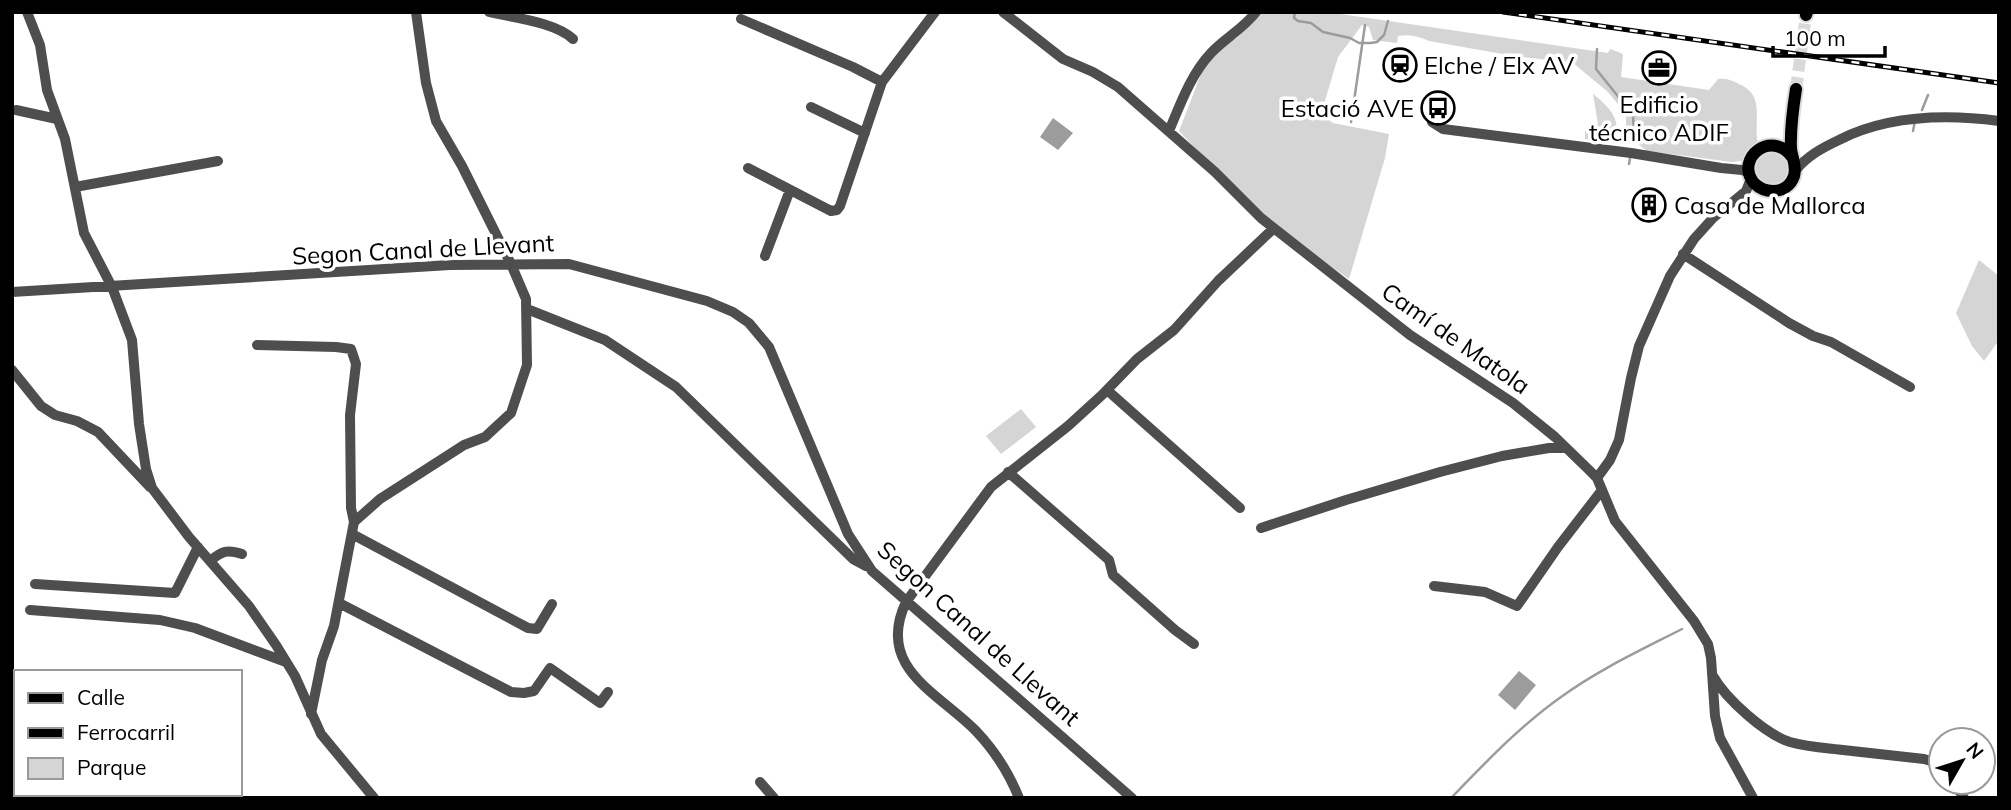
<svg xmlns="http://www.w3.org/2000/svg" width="2011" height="810" font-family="Mulish,sans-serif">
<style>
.green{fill:#d5d5d5}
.water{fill:#9c9c9c}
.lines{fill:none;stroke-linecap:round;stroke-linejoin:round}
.stream{stroke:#9c9c9c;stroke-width:2.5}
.major-tunnel{stroke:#d9d9d9;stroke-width:12;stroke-dasharray:12 6;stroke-linecap:butt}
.major-casing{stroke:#dbdbdb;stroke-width:16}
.minor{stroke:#4e4e4e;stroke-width:10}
.major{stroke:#000;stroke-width:12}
.rail-casing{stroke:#000;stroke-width:5}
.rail{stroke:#fff;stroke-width:2.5;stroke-dasharray:8;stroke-linecap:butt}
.labels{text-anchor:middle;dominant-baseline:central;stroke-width:7;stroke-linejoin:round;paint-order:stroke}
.poi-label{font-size:24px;fill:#000;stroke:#fff;text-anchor:start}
.street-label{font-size:24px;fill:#000;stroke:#fff}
</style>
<rect width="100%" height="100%" fill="#fff"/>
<path class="green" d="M1262 12H1327L1608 53 1610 49 1621 53 1623 55 1621 77 1709 90 1718 79C1726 78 1732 80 1739 84 1768 96 1751 125 1759 147L1748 160 1732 162 1647 151 1626 135V118L1617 103 1608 92 1573 63 1514 56 1429 41C1418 36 1410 34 1398 36L1397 43 1373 40 1369 27 1362 25 1338 57 1321 114 1333 123 1389 134 1385 158 1349 279 1261 218 1179 131 1208 56 1237 38Z
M1593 94C1609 106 1631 129 1603 142L1585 139V131L1595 129 1598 124Z
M1772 146 1794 167 1784 186H1760L1751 164Z
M1979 260 1999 276V340L1984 361 1972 346 1956 313Z
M1021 409 1036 427 1001 454 986 436Z"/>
<path class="water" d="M1053 118 1073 133 1058 150 1040 137Z
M1519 671 1536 685 1515 710 1498 695Z"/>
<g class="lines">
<path class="stream" d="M1295 12 1294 18 1298 21 1311 23 1323 32 1350 38 1359 43H1371L1377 42 1384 35 1388 21
M1597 49 1596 69 1633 115 1634 136
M1922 110 1928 95
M1351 122 1365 25
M1913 131 1915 121
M1629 164 1630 158
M1451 798C1485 763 1520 726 1561 697 1598 670 1641 650 1682 629"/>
<path class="major-tunnel" d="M1796 89 1806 15"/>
<defs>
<path id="major" d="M1806 15 1807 12
M1792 157C1772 129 1734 158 1754 183 1759 188 1766 191 1773 191 1783 191 1791 185 1794 176 1797 166 1792 158 1791 149 1790 129 1793 108 1796 89"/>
</defs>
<use href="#major" class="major-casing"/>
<path class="minor" d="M27 12 40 45 47 90 65 139 84 233 112 287 132 340 139 424 146 469 152 488 189 537 249 606 276 645 295 676 321 734 374 798
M489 12C514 18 555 22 573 39
M1003 12 1063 59 1093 72 1118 87 1215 172 1261 218 1410 335 1513 403 1555 437 1587 468 1597 478 1615 521 1694 621 1708 644 1711 658 1715 716 1720 738 1753 798
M741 19 853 67 882 82
M811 107 865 133
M16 110 57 119
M1431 116 1432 122 1443 129 1631 153 1721 168 1742 170 1749 173
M1169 131C1180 105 1191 74 1211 53 1225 38 1243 29 1256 12
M748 168 831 211 837 210 840 206 882 82 935 12
M1795 171C1807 156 1822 148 1839 140 1888 115 1945 114 1999 121
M75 187 218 161
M1683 254 1789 323 1813 336 1831 342 1910 387
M765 256 790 190
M12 292 450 265 569 264 707 301 733 312 749 323 769 347 848 534 872 571 1132 798
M527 309 605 340 676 387 853 559 866 566
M257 345 336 347 351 349 356 364 350 415 351 508 354 522
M12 370 41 406 55 415 77 421 98 432 150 487
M1107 390 1240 508
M1008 472 1109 560 1113 575 1175 630 1194 644
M1597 478 1610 460 1619 440 1631 378 1639 346 1670 276 1694 239 1713 218 1746 191 1751 179
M1261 528 1346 500 1440 472 1502 456 1549 448H1565
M352 534 528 628 537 629 552 604
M210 561C222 551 227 549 242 554
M35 584 175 593 198 547
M1434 586 1485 592 1517 606 1558 547 1602 490
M339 603 511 692 524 693 534 691 550 668 600 703 608 692
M30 610 160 620 195 628 286 662
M1713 676C1726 699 1765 734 1790 742 1807 747 1826 748 1843 750 1870 753 1897 756 1924 759L1938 763 1941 766
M311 714 322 660 334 626 354 522 380 499 464 445 485 437 511 413 527 365 526 299 511 264 462 166 436 121 426 83 416 12
M760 782 774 798
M1953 782 1964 798
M1019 798C1009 773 994 750 976 731 939 693 875 668 906 602L991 487 1068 426 1102 395 1137 359 1174 330 1218 281 1273 229"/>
<use href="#major" class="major"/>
<defs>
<path id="rail" d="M1503 12 1999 83"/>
</defs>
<use href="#rail" class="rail-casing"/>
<use href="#rail" class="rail"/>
</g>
<defs>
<symbol id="station-ring" viewBox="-11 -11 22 22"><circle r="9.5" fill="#fff" stroke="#000" stroke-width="1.5"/><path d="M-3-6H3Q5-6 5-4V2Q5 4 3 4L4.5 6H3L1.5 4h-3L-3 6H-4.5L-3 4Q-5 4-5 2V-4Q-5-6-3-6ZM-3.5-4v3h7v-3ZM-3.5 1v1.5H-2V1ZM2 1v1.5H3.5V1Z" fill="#000"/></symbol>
<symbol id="office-ring" viewBox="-11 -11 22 22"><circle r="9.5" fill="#fff" stroke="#000" stroke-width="1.5"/><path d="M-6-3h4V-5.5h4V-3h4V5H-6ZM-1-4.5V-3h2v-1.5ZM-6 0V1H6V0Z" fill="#000"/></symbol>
<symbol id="bus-ring" viewBox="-11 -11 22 22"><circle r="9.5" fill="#fff" stroke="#000" stroke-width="1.5"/><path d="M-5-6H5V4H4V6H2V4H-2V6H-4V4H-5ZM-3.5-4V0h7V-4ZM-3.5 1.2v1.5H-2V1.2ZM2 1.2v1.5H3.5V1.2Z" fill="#000"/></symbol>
<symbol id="building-ring" viewBox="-11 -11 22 22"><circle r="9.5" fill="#fff" stroke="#000" stroke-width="1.5"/><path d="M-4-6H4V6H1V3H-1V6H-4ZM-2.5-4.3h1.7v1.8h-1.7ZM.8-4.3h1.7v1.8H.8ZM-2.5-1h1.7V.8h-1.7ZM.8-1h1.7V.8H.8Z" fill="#000"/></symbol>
</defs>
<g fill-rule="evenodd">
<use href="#station-ring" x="1381" y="46" width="38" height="38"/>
<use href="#office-ring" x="1640" y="49" width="38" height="38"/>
<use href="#bus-ring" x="1419" y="89" width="38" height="38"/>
<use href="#building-ring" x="1630" y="186" width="38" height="38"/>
</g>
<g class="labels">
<g class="poi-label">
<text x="1424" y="65">Elche / Elx AV</text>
<text x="1659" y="104" text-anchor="middle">Edificio<tspan x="1659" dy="28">técnico ADIF</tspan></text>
<text x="1414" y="108" text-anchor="end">Estació AVE</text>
<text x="1674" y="205">Casa de Mallorca</text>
</g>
<g class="street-label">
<text transform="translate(423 249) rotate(-3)">Segon Canal de Llevant</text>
<text transform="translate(1456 338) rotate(35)">Camí de Matola</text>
<text transform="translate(979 633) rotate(42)">Segon Canal de Llevant</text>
</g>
</g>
<rect width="2011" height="810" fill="none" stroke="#000000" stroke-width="28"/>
<rect x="14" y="670" width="228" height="126" fill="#ffffff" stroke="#999999" stroke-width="2"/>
<rect x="28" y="693" width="35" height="10" fill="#000000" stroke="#999999" stroke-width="2"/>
<text x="77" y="705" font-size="21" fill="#000000">Calle</text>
<rect x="28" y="728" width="35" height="10" fill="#000000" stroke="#999999" stroke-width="2"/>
<text x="77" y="740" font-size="21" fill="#000000">Ferrocarril</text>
<rect x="28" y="758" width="35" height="21" fill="#d5d5d5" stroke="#999999" stroke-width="2"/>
<text x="77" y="775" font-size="21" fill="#000000">Parque</text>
<g transform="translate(1962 761) rotate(51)"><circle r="33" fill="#ffffff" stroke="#999999" stroke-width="2"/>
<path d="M0-5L12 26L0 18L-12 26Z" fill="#000000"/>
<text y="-10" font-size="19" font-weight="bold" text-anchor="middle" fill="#000000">N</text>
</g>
<path d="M1773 46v10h112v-10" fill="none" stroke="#000000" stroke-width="3.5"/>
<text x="1784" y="46" font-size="21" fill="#000000" stroke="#ffffff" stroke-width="5" paint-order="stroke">100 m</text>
</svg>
